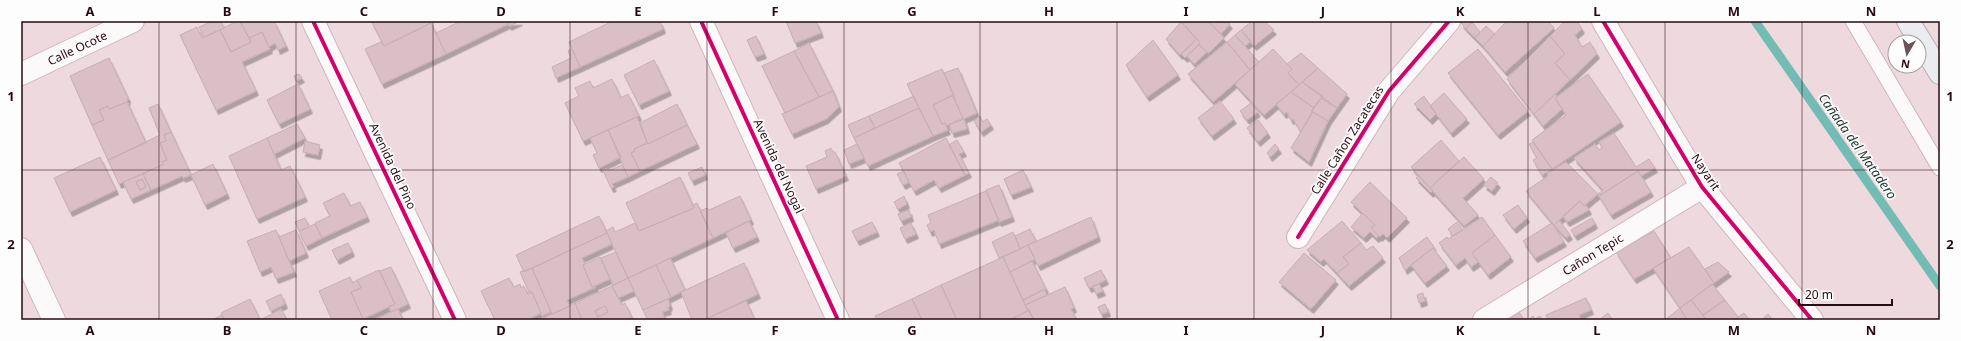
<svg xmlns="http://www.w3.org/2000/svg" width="1961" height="341" font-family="'Noto Sans',sans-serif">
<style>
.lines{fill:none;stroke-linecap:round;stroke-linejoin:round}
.stream{stroke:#72bcb3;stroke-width:9}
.building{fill:#dabfc6;stroke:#c8aeb5;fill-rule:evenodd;filter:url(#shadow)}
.service-casing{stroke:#d0b6bc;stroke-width:17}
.minor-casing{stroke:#d0b6bc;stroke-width:24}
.tertiary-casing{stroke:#d0b6bc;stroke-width:24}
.trunk-casing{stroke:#b6b0b6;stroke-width:24}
.service{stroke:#fcf9fa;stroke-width:15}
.minor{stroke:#fcf9fa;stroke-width:22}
.tertiary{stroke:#fcf9fa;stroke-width:22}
.trunk{stroke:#ebecf0;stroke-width:22}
.cycleway-casing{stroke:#fdfdfd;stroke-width:6}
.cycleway{stroke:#d6006c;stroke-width:4}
.grid{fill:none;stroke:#280a13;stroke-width:1;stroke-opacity:0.55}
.labels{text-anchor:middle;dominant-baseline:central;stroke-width:3.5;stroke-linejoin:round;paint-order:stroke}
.street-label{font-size:12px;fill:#280a13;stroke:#fdfdfd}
.water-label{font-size:13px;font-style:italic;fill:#1d3632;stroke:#fdfdfd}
.neatline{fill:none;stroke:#280a13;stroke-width:1.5}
.grid-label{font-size:13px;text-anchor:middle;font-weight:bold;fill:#280a13}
</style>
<defs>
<filter id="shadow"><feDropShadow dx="2.5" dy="4.5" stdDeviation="0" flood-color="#0004"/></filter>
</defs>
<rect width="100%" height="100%" fill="#eed9de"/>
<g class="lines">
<path class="stream" d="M1755 21 1940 286"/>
</g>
<path class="building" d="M213 21H221L224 28 204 37 199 27Z
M237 21H240L251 42 231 52 220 30Z
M240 21H274L286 46 278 50 275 43 269 47 262 32 249 38Z
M371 21H430L431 23 384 46Z
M461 21H507L508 24 446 54 436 33Z
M507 21H520L509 26Z
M613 21H660L663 29 580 67 569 42Z
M786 21H816L821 33 795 43Z
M1186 21H1208L1224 38 1209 53 1199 45 1200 43 1183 24Z
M1208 21H1227L1230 24 1221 34Z
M1252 21H1264L1274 30 1254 46 1241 30Z
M1463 21H1473L1466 29 1461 23Z
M1507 21H1548L1554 28 1505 72 1483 46Z
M1565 21H1577L1582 29 1575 35 1582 47 1590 42 1597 54 1570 80 1555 63 1565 54 1550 36Z
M1181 22 1197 39 1180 55 1166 39Z
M1472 22 1480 32 1475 38 1466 29Z
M431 23 446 54 382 84 365 49 381 42 384 46Z
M1486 26 1495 34 1483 46 1475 38Z
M197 27 202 38 220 30 231 52 251 42 249 38 262 32 270 49 242 62 256 91 216 110 180 35Z
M1241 30 1251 41 1245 46 1235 35Z
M1235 35 1259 62 1250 70 1227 42Z
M756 36 764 54 755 57 747 40Z
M1550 36 1565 54 1555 63 1570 80 1534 114 1507 79Z
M1197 39 1200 43 1185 58 1181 54Z
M1153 40 1178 75 1147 97 1126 65Z
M1227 42 1250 70 1213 102 1188 74Z
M809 43 833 91 819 97 794 51Z
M1199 45 1207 52 1194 64 1187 56Z
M572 49 580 67 556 78 552 67 571 58 568 51Z
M1273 49 1292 69 1288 73 1299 85 1264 115 1235 84Z
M1478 49 1528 111 1498 135 1448 73Z
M794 51 819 97 785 113 762 66Z
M1301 53 1318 68 1299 85 1288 73 1292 69 1287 64Z
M109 58 128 98 127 102 109 109 108 106 99 110 104 120 92 125 70 76Z
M654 60 669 91 639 105 624 75Z
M958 68 977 113 963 119 944 73Z
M1318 68 1347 94 1337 108 1302 82Z
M942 69 954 95 933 105 942 124 945 123 948 130 933 136 907 84Z
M299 74 302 78 296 81 294 76Z
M1588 74 1621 122 1552 169 1532 140 1566 115 1555 98Z
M612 79 621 98 628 94 639 116 583 141 565 103 579 96 575 88 590 81 593 88Z
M1302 82 1323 96 1314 108 1291 92Z
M298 84 310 109 279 124 267 100Z
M833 91 839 107 826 119 792 134 782 114Z
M1291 92 1314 108 1301 132 1293 119 1291 120 1287 112 1284 114 1276 104Z
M1444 93 1467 119 1451 133 1430 106Z
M1555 94 1557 96 1555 98 1562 109 1543 126 1534 114Z
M952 95 963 118 946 126 945 123 942 124 933 105Z
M914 96 919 108 875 128 869 116Z
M1424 96 1436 114 1430 120 1414 104Z
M1321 98 1337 108 1328 121 1311 111Z
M1220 101 1234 119 1212 136 1198 118Z
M127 102 146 143 108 160 92 125 104 120 99 110 108 106 109 109Z
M1251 103 1258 112 1247 120 1240 111Z
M158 104 171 132 164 135 166 141 160 143 167 160 162 162 164 164 119 184 108 160 160 135 149 108Z
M677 104 687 125 648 144 640 123Z
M919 108 933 136 868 166 854 138Z
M1313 112 1328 121 1309 162 1291 148Z
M869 116 875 128 854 138 848 125Z
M980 116 983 122 987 119 991 125 981 132 974 121Z
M637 117 647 143 634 149 635 151 631 153 640 171 628 177 608 130Z
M964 119 967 129 952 133 949 125Z
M1258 120 1268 133 1258 142 1247 128Z
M297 124 305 138 274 154 267 138Z
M687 125 697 144 640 171 631 153 635 151 634 149 647 143 648 144Z
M608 130 621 157 599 168 593 155 597 153 590 138Z
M171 132 191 175 183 178 182 176 151 190 143 174 164 164 162 162 167 160 160 143 166 141 164 135Z
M1614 133 1636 167 1649 159 1655 168 1641 176 1638 171 1599 196 1598 194 1603 190 1574 158 1595 144 1599 150 1602 148 1599 142Z
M267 138 281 170 290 166 305 197 257 219 229 156Z
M946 138 965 175 939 188 934 180 914 191 899 163Z
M957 140 964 152 959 154 969 173 965 175 949 145Z
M1441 140 1459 161 1430 188 1411 167Z
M305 141 320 145 318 155 303 152Z
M1533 142 1552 169 1542 175 1533 160 1537 158 1529 144Z
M857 144 864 158 849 164 844 150Z
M1275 144 1279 149 1270 157 1267 153Z
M831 148 833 152H835L846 176 816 189 806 166 827 157 825 151Z
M100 157 116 190 70 212 54 178Z
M1464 157 1484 179 1463 198 1478 215 1464 226 1430 188Z
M1566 162 1598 194 1584 206 1580 201 1554 225 1526 191 1548 176 1547 174Z
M213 164 227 194 205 205 191 175Z
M622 165 628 177 612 184 614 187 611 188 603 170 607 169 608 171Z
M702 167 705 175 692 181 688 173Z
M1023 170 1031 187 1011 195 1004 179Z
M904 171 909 182 903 185 897 174Z
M1638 171 1651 192 1611 215 1599 196Z
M143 174 151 190 131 199 123 182ZM142 179 146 187 140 190 136 182Z
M1419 176 1433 191 1431 193 1416 178Z
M680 177 694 208 639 231 626 203Z
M1491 177 1498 183 1492 191 1484 185Z
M142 179 146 187 140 190 136 182Z
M1370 182 1407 218 1387 238 1383 234 1380 237 1371 228 1375 225 1351 202Z
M999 185 1012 217 999 222 986 190Z
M986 191 999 220 939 244 934 230 930 232 927 225 931 223 928 215Z
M344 193 350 206 360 202 367 217 322 238 315 223 330 216 323 203Z
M740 196 751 220 713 238 700 211 707 208 709 210Z
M904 196 907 204 898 209 894 202Z
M1580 201 1584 206 1586 205 1589 210 1567 222 1563 216Z
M697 203 713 238 628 278 606 231 613 227 615 232 635 223 639 231 694 208 693 205Z
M1518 205 1527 218 1514 229 1503 215Z
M909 210 911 217 901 221 898 214Z
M1363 213 1375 225 1371 228 1379 236 1376 238 1370 232 1364 238 1351 227Z
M599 216 607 233 524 272 516 255Z
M1091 217 1098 237 1038 266 1028 245Z
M1482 217 1495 235 1472 253 1478 262 1471 267 1465 258 1456 265 1439 243 1447 237 1448 239Z
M305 218 309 227 299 231 295 222Z
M1592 218 1595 224 1575 236 1571 230Z
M1559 220 1570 235 1566 238 1554 225Z
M749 221 757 237 733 248 726 233Z
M1342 221 1361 243 1343 257 1349 264 1337 273 1324 259 1321 262 1307 250Z
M872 222 877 232 857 241 852 231Z
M1457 222 1463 230 1453 236 1448 229Z
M911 223 916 234 905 239 900 228Z
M1552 223 1564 242 1535 258 1523 241Z
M315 224 322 238 306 246 299 231Z
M1030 229 1036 241 1020 249 1015 236Z
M276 230 294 272 276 279 271 267 260 272 247 241Z
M296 230 306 253 289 261 279 237Z
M1654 231 1671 258 1634 279 1616 252Z
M1013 232 1020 249 999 258 992 242Z
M607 233 612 244 582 258 585 264 583 265 592 287 595 286 596 287 567 300 570 306 552 314 532 268Z
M1495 235 1511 257 1488 275 1472 253Z
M1427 237 1434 247 1405 270 1399 258Z
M348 243 352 252 337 260 332 250Z
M1361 243 1366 250 1373 246 1383 258 1349 286 1337 273 1349 264 1343 257Z
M1028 245 1035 259 1010 272 1003 257Z
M1689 247 1714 283 1680 308 1653 268Z
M1433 248 1447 266 1425 283 1411 265Z
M616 252 628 278 613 285 601 258Z
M1304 253 1336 280 1311 309 1279 282Z
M600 257 610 279 592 287 583 265Z
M1003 257 1028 311 1009 320H957L941 285Z
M670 258 685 290 671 297 656 265Z
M1032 261 1046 289 1023 300 1010 272Z
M1718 262 1729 272 1714 283 1705 269Z
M744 263 758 294 704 320H692L681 292Z
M656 265 671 297 643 310 628 278Z
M391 267 408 304 391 312 389 307 395 304 380 271Z
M532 268 551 312 542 316 532 292H529L520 272Z
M379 270 395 304 363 319 351 292 361 288 357 280Z
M1101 270 1106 280 1089 288 1084 278Z
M350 277 353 283 357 280 361 288 351 292 363 319 332 320 319 291Z
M509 278 514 287 520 284 521 288 524 286 528 294 532 292 541 313 527 320H495L481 291Z
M628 278 634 291 618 298 612 286Z
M1099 284 1103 291 1096 294 1093 287Z
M1712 284 1725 300 1703 315 1691 300Z
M941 285 957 320H922L912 299Z
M612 286 622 305 625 303 633 320H582L575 303ZM605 306 608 312 598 317 595 311Z
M1065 287 1074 308 1071 309 1077 320H1034L1025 305Z
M1044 289 1047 295 1025 305 1023 300Z
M1423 293 1425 301 1419 303 1417 295Z
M281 294 285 304 271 311 266 301Z
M1586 298 1591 310 1579 315 1581 320H1548L1546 315Z
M250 299 260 320H222L224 319 221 313Z
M668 299 670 306 668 307 669 310 662 312 665 320H648L643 310Z
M912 299 922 320H877L875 316Z
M1691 300 1703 315 1706 320H1687L1680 308Z
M1725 300 1738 317 1734 320H1706L1703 315Z
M746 301 755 320H704Z
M575 303 582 320H539L570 306Z
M1105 304 1108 312 1101 314 1098 307Z
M605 306 608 312 598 317 595 311Z
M1680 308 1687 320H1665Z
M281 309 287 320H260L266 317Z
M398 309 403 320H374L391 312Z
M1029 309 1034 320H1009L1028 311Z
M1519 312 1524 320H1506Z
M1608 313 1613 320H1599Z
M1744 313 1750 320H1734L1738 317Z
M1768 314 1773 320H1761Z
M222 315 224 319 212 320Z
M1533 316 1535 319 1540 316 1543 320H1528Z"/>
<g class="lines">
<defs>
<path id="service" d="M1853 21 1940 168"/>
<g id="minor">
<path d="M313 21 455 320"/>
<path d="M701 21 838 320"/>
<path d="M1603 21 1702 187 1812 320"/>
<path id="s1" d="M21 74 133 21"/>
<path d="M1298 237 1389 91 1449 21"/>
<path id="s2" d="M1484 320 1702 187"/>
</g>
<path id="tertiary" d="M21 249 54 320"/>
<path id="trunk" d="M1908 21 1940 73"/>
</defs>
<use href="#service" class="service-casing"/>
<use href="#minor" class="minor-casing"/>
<use href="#tertiary" class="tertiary-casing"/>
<use href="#trunk" class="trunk-casing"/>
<use href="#service" class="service"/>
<use href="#minor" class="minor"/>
<use href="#tertiary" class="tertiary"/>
<use href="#trunk" class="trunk"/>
<defs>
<path id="cycleway" d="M313 21 455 320
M701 21 838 320
M1603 21 1702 187 1812 320
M1298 237 1389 91 1449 21"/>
</defs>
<use href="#cycleway" class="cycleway-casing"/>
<use href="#cycleway" class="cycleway"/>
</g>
<path class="grid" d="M159 21V320M296 21V320M433 21V320M570 21V320M707 21V320M844 21V320M980 21V320M1117 21V320M1254 21V320M1391 21V320M1528 21V320M1665 21V320M1802 21V320M21 170H1940"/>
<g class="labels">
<g class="street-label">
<text stroke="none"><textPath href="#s1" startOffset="62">Calle Ocote</textPath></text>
<text transform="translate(1347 140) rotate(-58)">Calle Cañon Zacatecas</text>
<text transform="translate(393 166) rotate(65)">Avenida del Pino</text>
<text transform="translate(779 166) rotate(65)">Avenida del Nogal</text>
<text transform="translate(1706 172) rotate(56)">Nayarit</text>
<text stroke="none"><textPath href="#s2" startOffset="127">Cañon Tepic</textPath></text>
</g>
<g class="water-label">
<text transform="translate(1858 146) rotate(55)">Cañada del Matadero</text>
</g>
</g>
<rect width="1961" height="341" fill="none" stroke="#fdfdfd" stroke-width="44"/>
<g transform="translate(1907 54) rotate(189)"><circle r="19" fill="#fdfdfd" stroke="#a89c9f"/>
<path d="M0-3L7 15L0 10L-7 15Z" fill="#6d525a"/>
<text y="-6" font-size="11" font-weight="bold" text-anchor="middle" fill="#280a13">N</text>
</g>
<path d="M1799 299v6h93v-6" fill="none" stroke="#280a13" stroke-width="2"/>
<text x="1805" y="299" font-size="12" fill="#280a13" stroke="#fdfdfd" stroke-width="3" paint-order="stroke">20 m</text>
<rect x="22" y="22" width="1917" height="297" class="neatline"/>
<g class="grid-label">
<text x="90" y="16">A</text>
<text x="227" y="16">B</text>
<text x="364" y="16">C</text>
<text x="501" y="16">D</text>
<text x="638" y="16">E</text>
<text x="775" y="16">F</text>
<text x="912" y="16">G</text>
<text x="1049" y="16">H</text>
<text x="1186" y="16">I</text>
<text x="1323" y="16">J</text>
<text x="1460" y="16">K</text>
<text x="1597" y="16">L</text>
<text x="1734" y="16">M</text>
<text x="1871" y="16">N</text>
<text x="11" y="101">1</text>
<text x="1950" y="101">1</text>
<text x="11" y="249">2</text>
<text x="1950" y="249">2</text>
<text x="90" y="335">A</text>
<text x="227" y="335">B</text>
<text x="364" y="335">C</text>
<text x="501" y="335">D</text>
<text x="638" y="335">E</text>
<text x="775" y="335">F</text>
<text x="912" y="335">G</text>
<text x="1049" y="335">H</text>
<text x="1186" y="335">I</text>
<text x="1323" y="335">J</text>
<text x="1460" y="335">K</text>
<text x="1597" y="335">L</text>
<text x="1734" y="335">M</text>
<text x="1871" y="335">N</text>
</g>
</svg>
